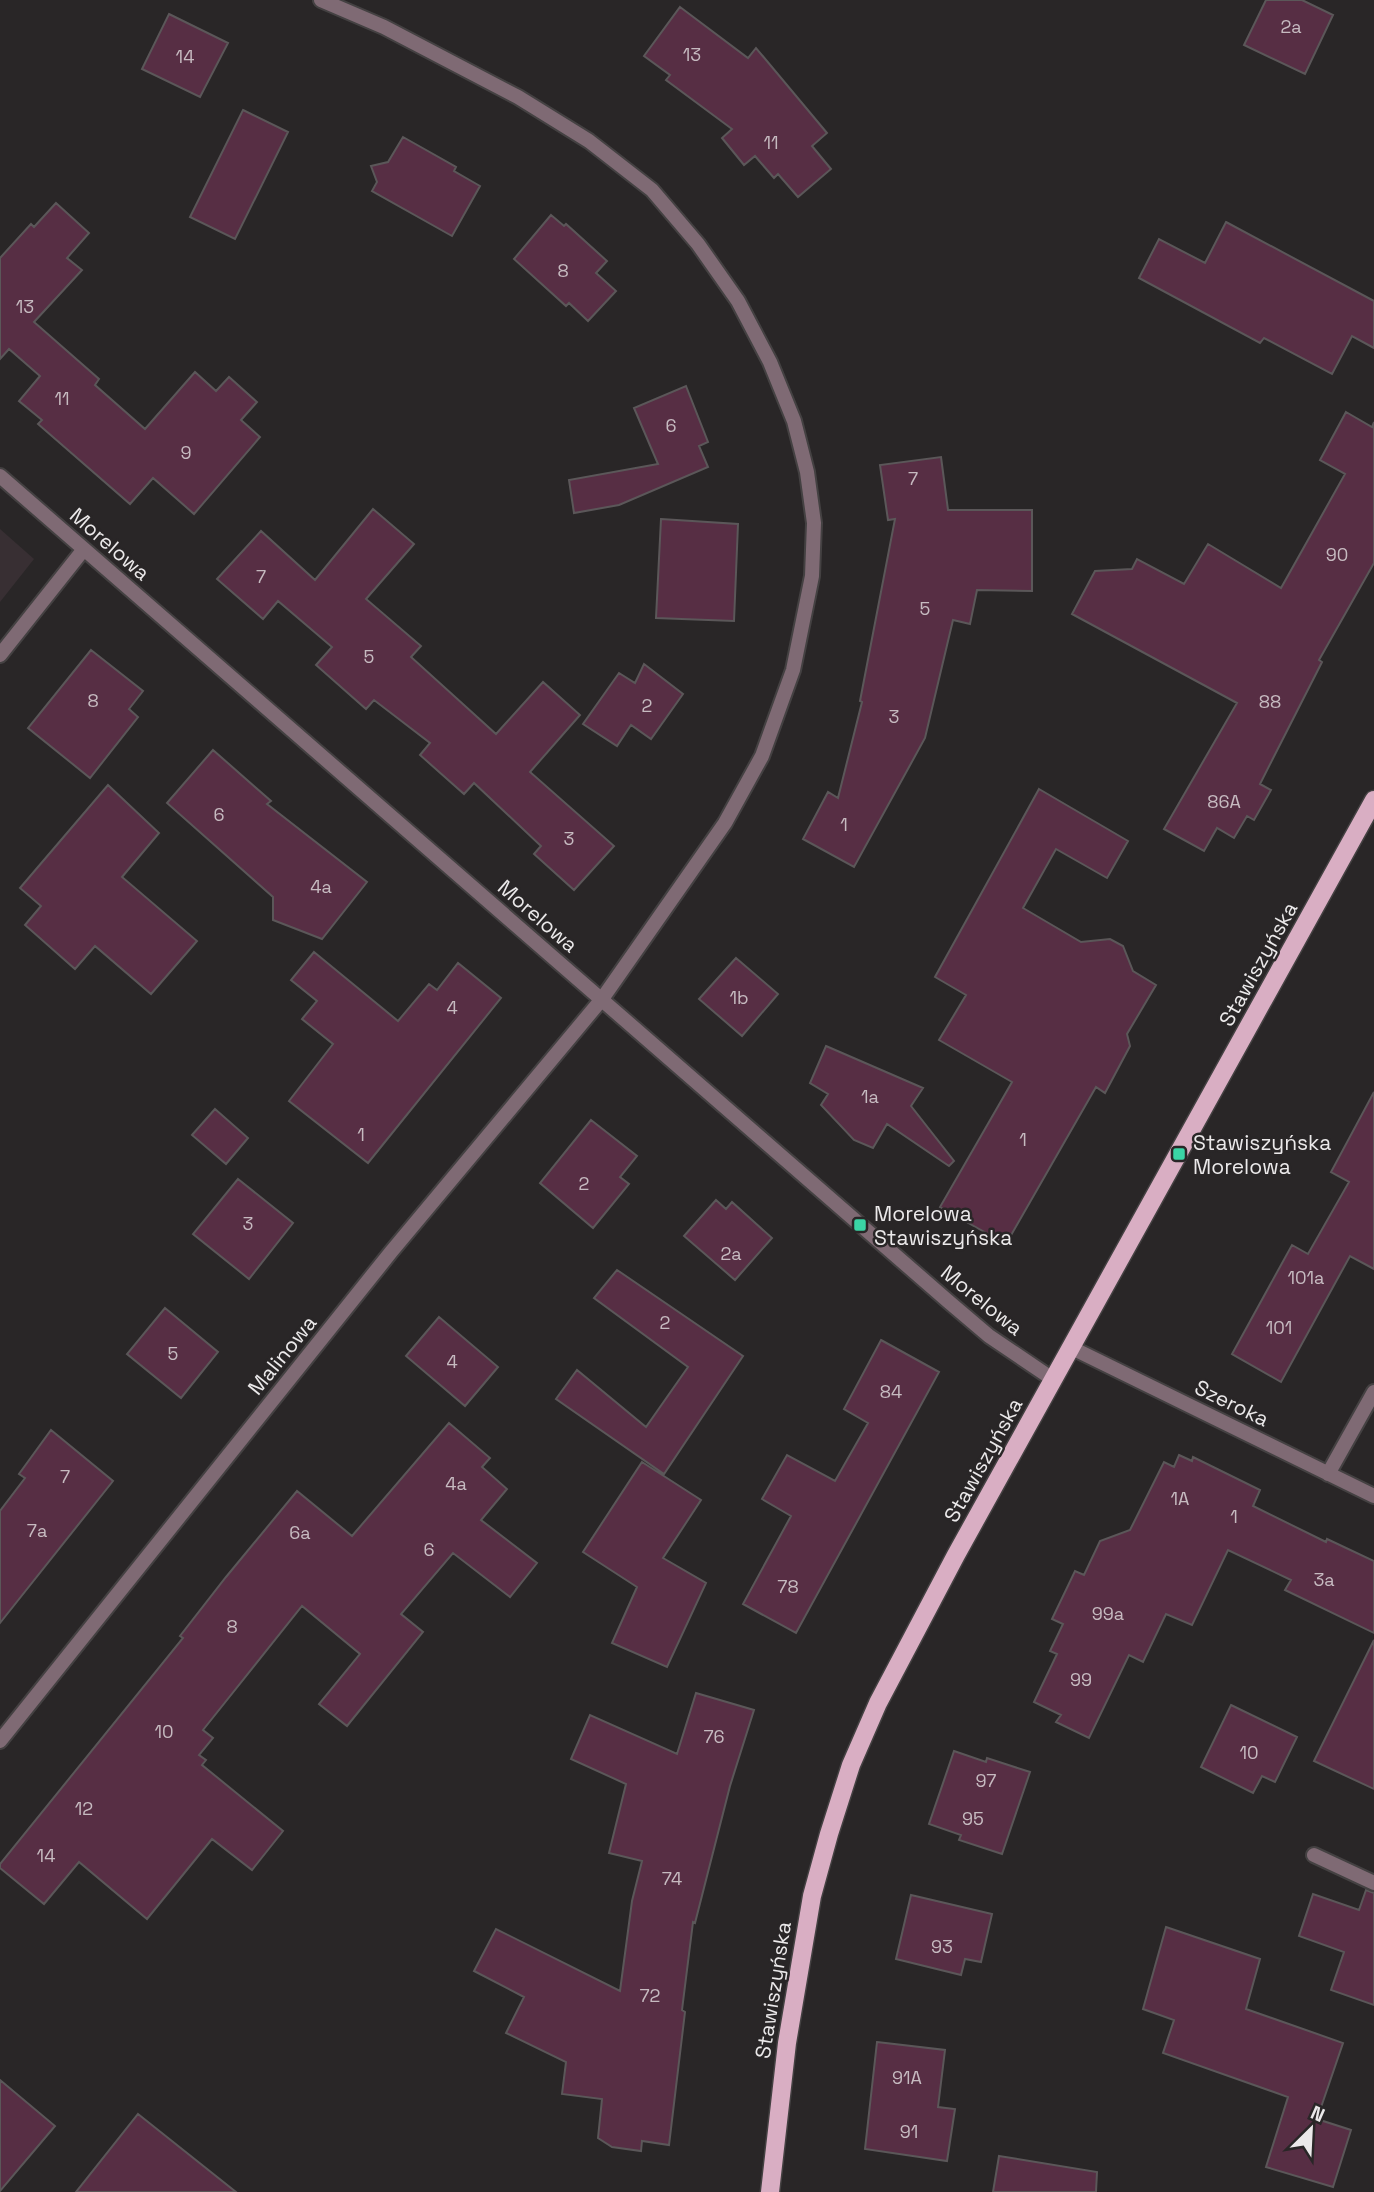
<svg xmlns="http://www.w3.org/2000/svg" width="1374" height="2192" font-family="'Space Grotesk',sans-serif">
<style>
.built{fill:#382f33}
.building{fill:#572e44;stroke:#5b5759;stroke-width:2}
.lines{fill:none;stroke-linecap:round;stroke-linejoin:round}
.service-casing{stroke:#444142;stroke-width:18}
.minor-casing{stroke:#444142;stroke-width:18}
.primary-casing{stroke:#444142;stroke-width:21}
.service{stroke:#7f6a74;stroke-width:14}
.minor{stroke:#7f6a74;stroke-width:14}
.primary{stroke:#d9aec3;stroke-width:18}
.poi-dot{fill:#3ad4a5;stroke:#292627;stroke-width:2.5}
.labels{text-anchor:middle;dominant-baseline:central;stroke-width:5;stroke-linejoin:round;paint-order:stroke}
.number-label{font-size:18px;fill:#c6bac0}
.street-label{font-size:21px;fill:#ebe9ea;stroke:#292627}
.poi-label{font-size:21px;fill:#ebe9ea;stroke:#292627;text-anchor:start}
</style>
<rect width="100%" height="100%" fill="#292627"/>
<path class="built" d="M0 529 34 559 0 602Z"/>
<path class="building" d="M1266 0H1302L1333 15 1305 74 1244 45Z
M680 7 748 58 756 48 827 133 812 146 831 169 798 197 778 174 774 178 755 156 744 165 722 138 732 129 666 80 670 75 644 56Z
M169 14 228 43 200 97 142 69Z
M243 110 288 132 235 239 190 217Z
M403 137 456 167 454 171 480 186 452 236 372 191 377 182 371 166 388 162Z
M56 203 89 233 67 258 82 270 34 322 99 379 95 385 145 429 195 372 216 391 229 377 257 402 241 420 260 437 194 514 153 478 130 504 38 424 42 420 19 401 40 376 9 349 0 359V258L31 224 34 227Z
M551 215 564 226 566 224 607 261 596 273 616 291 588 321 569 303 566 306 514 259Z
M1226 222 1374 301V348L1352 336 1332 374 1264 338 1260 343 1139 278 1159 239 1205 263Z
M686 386 708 442 699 446 708 467 619 505 574 513 569 480 658 464 634 408Z
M1346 412 1372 427 1374 422V563L1319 660 1322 662 1260 784 1271 790 1254 820 1247 816 1234 838 1217 828 1204 851 1164 829 1237 703 1072 614 1095 571 1132 569 1137 559 1184 584 1208 544 1281 588 1345 474 1320 460Z
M941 457 948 510H1032V591L977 590 970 624 953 620 925 738 854 867 803 839 828 792 838 798 862 702 860 701 895 519 888 520 880 465Z
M373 509 414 544 366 599 421 646 411 657 496 734 543 682 580 715 530 772 614 846 574 890 534 854 541 846 474 783 464 794 420 755 430 743 374 700 366 709 316 665 332 647 278 601 263 619 217 579 261 531 315 580Z
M661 519 738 524 734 621 656 618Z
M91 650 143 691 129 709 138 717 90 778 28 728Z
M644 664 683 694 651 739 631 725 617 746 583 724 619 673 635 683Z
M213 750 271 801 267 804 367 882 322 939 273 920V897L167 803Z
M108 785 159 833 122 877 197 941 151 994 95 946 75 969 25 925 41 906 20 888Z
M1039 789 1128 841 1107 878 1056 849 1023 908 1081 942 1110 939 1123 946 1133 971 1156 985 1127 1034 1130 1046 1105 1093 1096 1087 1006 1244 940 1207 1012 1082 939 1040 966 995 935 977Z
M314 952 398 1021 429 984 437 990 458 963 501 998 368 1163 289 1101 333 1044 302 1019 317 1001 291 980Z
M736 958 778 994 742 1036 699 999Z
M826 1046 923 1088 911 1106 954 1161 949 1166 887 1124 873 1148 854 1140 821 1105 828 1094 810 1083Z
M1374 1092V1269L1350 1256 1281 1382 1232 1354 1292 1245 1308 1254 1349 1182 1331 1172Z
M215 1109 248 1138 226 1164 192 1135Z
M591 1120 637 1156 620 1177 629 1184 593 1228 540 1183Z
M238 1179 293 1223 249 1279 193 1234Z
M716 1200 726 1209 732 1202 772 1238 735 1280 684 1236Z
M617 1270 743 1356 664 1474 556 1399 577 1370 646 1427 688 1367 594 1298Z
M165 1308 218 1352 181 1398 127 1354Z
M439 1317 498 1367 465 1406 406 1356Z
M881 1340 939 1372 796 1633 743 1604 791 1516 762 1499 787 1455 835 1481 868 1423 844 1409Z
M449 1423 490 1458 482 1467 507 1489 481 1520 537 1563 510 1597 453 1553 401 1614 423 1632 347 1726 319 1704 360 1654 302 1606 203 1730 213 1738 199 1755 206 1760 202 1765 283 1831 252 1870 212 1839 147 1919 79 1862 44 1904 0 1868V1864L183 1638 180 1636 226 1577 297 1491 352 1536Z
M51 1430 113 1481 0 1623V1511L25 1478 19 1474Z
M1179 1455 1192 1461 1193 1457 1260 1490 1253 1506 1326 1542 1327 1539 1374 1561V1633L1285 1590 1291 1580 1228 1550 1192 1625 1166 1614 1143 1662 1129 1655 1089 1738 1056 1722 1061 1715 1034 1702 1057 1654 1050 1651 1063 1624 1052 1619 1075 1571 1084 1575 1100 1541 1130 1530 1164 1462 1174 1467Z
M642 1462 701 1500 663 1558 706 1583 667 1667 612 1643 637 1587 583 1552Z
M1374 1640V1789L1314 1761Z
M696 1693 754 1710 730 1786 695 1923 693 1922 682 2010 685 2012 669 2145 642 2141 641 2151 612 2147 598 2138 602 2099 562 2094 566 2062 506 2033 524 1997 474 1971 496 1929 620 1991 632 1901 642 1861 609 1853 626 1784 571 1759 590 1715 677 1754Z
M1231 1705 1297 1737 1275 1782 1262 1776 1253 1793 1201 1767Z
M954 1751 986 1762 987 1758 1030 1772 1002 1854 959 1840 961 1835 929 1824Z
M1366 1890 1374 1893V2005L1331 1990 1344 1952 1299 1936 1313 1894 1359 1910Z
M911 1895 992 1914 981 1962 965 1959 961 1975 896 1959Z
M1166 1927 1260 1959 1246 2009 1343 2043 1317 2119 1351 2130 1333 2187 1266 2167 1288 2097 1163 2053 1174 2020 1143 2009Z
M877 2042 945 2050 938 2107 955 2109 947 2161 865 2149Z
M0 2080 55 2126 0 2191Z
M138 2114 236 2192H76Z
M999 2156 1097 2172 1096 2192H993Z"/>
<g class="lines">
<defs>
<path id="service" d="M1314 1855 1374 1883"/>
<path id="minor" d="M0 476 949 1302 989 1336 1054 1380
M0 655 84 549
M1072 1348 1374 1496
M1328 1474 1374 1392
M0 1741 391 1252 602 999 725 823 762 756 793 670 812 576 814 523 807 472 794 421 770 362 738 301 698 244 652 190 589 141 518 97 384 27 321 0"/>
<path id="primary" d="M770 2192 787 2043 812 1896 829 1834 851 1765 878 1703 956 1555 1374 800"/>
</defs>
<use href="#service" class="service-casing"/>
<use href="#minor" class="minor-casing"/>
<use href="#primary" class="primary-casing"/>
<use href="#service" class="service"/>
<use href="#minor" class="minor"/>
<use href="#primary" class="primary"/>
</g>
<g class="poi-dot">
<rect x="1172" y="1147" width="14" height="14" rx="3.5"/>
<rect x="853" y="1218" width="14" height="14" rx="3.5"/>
</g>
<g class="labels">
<g class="number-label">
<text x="1291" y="26">2a</text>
<text x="692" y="54">13</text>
<text x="185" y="56">14</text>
<text x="771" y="142">11</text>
<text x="563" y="270">8</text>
<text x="25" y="306">13</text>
<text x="62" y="398">11</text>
<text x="671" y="425">6</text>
<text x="186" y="452">9</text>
<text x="913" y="478">7</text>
<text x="1337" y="554">90</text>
<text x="261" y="576">7</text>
<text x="925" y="608">5</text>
<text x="369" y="656">5</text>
<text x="93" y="700">8</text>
<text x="1270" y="701">88</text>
<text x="647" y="705">2</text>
<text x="894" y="716">3</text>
<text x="1224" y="801">86A</text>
<text x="219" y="814">6</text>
<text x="844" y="824">1</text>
<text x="569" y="838">3</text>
<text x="321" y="886">4a</text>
<text x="739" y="997">1b</text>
<text x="452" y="1007">4</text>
<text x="870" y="1096">1a</text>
<text x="361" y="1134">1</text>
<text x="1023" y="1139">1</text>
<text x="584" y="1183">2</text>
<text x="248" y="1223">3</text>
<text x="731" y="1253">2a</text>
<text x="1306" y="1277">101a</text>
<text x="665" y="1322">2</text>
<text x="1279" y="1327">101</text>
<text x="173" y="1353">5</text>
<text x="452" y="1361">4</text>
<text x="891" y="1391">84</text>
<text x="65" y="1476">7</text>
<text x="456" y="1483">4a</text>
<text x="1180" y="1498">1A</text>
<text x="1234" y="1516">1</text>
<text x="37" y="1530">7a</text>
<text x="300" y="1532">6a</text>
<text x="429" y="1549">6</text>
<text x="1324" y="1579">3a</text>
<text x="788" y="1586">78</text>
<text x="1108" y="1613">99a</text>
<text x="232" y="1626">8</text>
<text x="1081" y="1679">99</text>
<text x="164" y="1731">10</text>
<text x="714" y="1736">76</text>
<text x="1249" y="1752">10</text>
<text x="986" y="1780">97</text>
<text x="84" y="1808">12</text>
<text x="973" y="1818">95</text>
<text x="46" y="1855">14</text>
<text x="672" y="1878">74</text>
<text x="942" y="1946">93</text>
<text x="650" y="1995">72</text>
<text x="907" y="2077">91A</text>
<text x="909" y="2131">91</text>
</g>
<g class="street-label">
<text transform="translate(110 544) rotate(41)">Morelowa</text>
<text transform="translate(538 916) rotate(41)">Morelowa</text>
<text transform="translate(1258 964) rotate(-61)">Stawiszyńska</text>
<text transform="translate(982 1300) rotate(39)">Morelowa</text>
<text transform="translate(282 1355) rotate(-51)">Malinowa</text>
<text transform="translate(1232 1403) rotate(26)">Szeroka</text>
<text transform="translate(983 1460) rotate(-61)">Stawiszyńska</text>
<text transform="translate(773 1990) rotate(-81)">Stawiszyńska</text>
</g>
<g class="poi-label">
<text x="1193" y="1142">Stawiszyńska<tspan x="1193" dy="24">Morelowa</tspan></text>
<text x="874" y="1213">Morelowa<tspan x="874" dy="24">Stawiszyńska</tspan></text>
</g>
</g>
<g transform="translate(1311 2129) rotate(24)" stroke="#292627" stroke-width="5" paint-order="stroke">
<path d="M0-5L12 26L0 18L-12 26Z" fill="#ebe9ea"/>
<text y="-10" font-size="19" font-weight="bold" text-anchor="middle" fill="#ebe9ea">N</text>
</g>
</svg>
